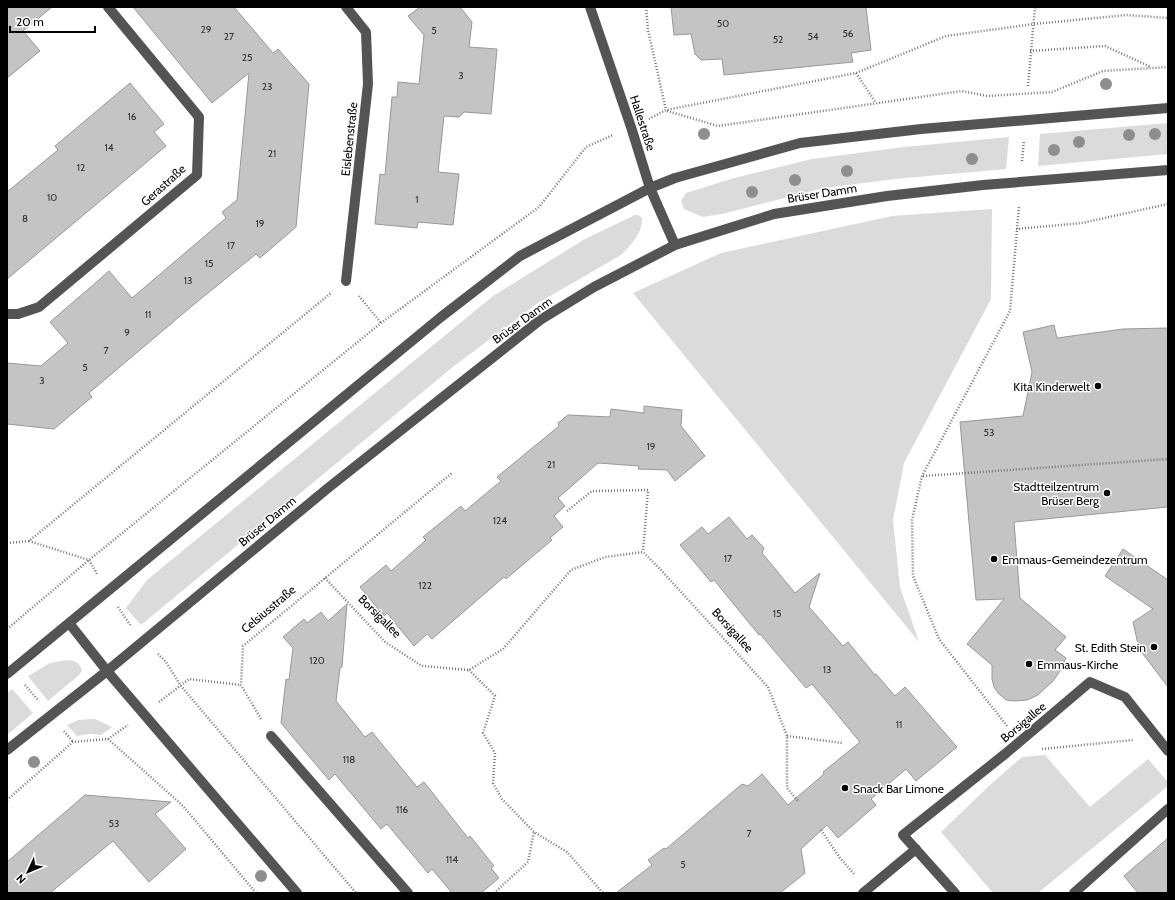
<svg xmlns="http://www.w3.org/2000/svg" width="1175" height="900" font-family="Cabin,sans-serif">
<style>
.green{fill:#dbdbdb}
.building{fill:#c4c4c4;stroke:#989898}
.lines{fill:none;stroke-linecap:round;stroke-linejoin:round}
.path{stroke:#767676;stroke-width:2.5;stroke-dasharray:1 2;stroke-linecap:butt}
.minor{stroke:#545454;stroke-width:10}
.tree{fill:#8e8e8e}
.poi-dot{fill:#000;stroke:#fff;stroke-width:1.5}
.labels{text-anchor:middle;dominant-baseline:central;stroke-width:3;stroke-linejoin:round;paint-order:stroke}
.number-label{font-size:10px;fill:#313131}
.street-label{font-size:12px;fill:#000;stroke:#fff}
.poi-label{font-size:12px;fill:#000;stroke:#fff;text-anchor:end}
</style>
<rect width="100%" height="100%" fill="#fff"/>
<path class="green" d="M1168 123V154L1038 166 1040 134Z
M1009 137 1006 169 895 179 824 188 722 214 703 217 684 209 681 201 686 193 734 178 812 159 904 147Z
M992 209 991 299 904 463 893 520 900 587 919 642 633 293 721 253 892 216Z
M635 215H638L642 218C643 233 631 245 621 255L538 303 454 366 141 625 126 608 147 580 493 296 585 239Z
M67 660C76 661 79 662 82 670L79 675 48 701 28 676 50 663Z
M12 689 33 713 7 735V693Z
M95 719 112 727 101 735 90 734 77 736 67 725 78 720Z
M1045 755 1090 807 1148 759 1168 782V786L1038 893H993L941 832 990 785 1022 757Z"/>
<path class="building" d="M7 7H52L23 31 40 51 7 78Z
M133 7H234L273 53 278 49 309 84 296 227 260 258 256 254 192 306 89 393 92 397 54 429 7 424V363L41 366 68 343 50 322 92 286 109 271 132 298 226 218 222 212 237 200 249 73 212 103Z
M420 7H460L472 22 469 47 497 49 491 114 464 112 459 117 444 116 438 172 459 174 453 225 418 222 417 228 375 224 380 174 385 175 392 97H397L398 82 419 84 424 35 408 16Z
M671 7H866L871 50 851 53 853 62 724 75 722 59 701 60 695 54 691 34 674 35Z
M130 83 164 124 154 132 166 146 7 279V192L58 150 55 146Z
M1054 325 1057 338 1123 329 1168 328V507L1014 522 1020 598 1066 637 1055 650 1066 658 1060 671 1053 681 1038 695 1027 700 1015 701 1006 700 998 693 994 687 992 679V665L967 644 1004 599 976 600 960 422 1023 416 1032 372 1023 332Z
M644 406 682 410 681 426 705 456 675 481 667 470 638 469 639 466 598 463 558 498 565 506 554 516 563 527 550 538 552 540 506 579 504 577 432 639 427 634 414 646 387 613 384 616 360 587 386 565 391 571 426 540 423 537 461 506 465 511 501 481 497 477 559 426 558 423 568 415 610 417 611 409 644 413Z
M729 517 747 539 752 535 764 548 762 553 795 593 820 573 809 607 843 646 848 642 875 675 876 674 895 696 905 687 957 747 916 781 906 769 871 799 876 805 838 838 827 825 801 849 805 873 780 893H616L652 865 648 860 664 848 666 849 742 784 748 786 762 774 788 805 824 774 823 772 860 742 812 684 806 688 760 634 759 635 714 580 711 582 680 545 702 527 708 534Z
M1123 549 1168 580V687L1143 654 1137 640 1133 622 1153 609 1105 576Z
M347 604 342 667 340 668 336 701 365 737 372 732 417 787 424 782 468 838 470 836 494 866 491 868 499 878 481 893H452L432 869 428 873 387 824 381 829 335 774 329 780 281 723 286 679 289 680 293 648 283 637 304 619 307 623 321 612 328 621Z
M85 795 171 802 155 814 186 849 149 882 113 841 50 893H7V862Z
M1168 838V893H1138L1124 876Z"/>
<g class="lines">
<path class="path" d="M646 7 648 30 666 110
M1030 51 1105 46 1151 67
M856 73 876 103
M1028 86 1035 7
M667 111 718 126 962 91 987 96 1052 92 1103 71 1168 67
M649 119 666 110 856 73 946 36 1034 24 1127 15 1168 18
M1022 161 1024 140
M1016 229 1082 223 1168 204
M359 296 381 323
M923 476 1168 459
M567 511 592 491 648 490 643 552
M29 541 89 560 97 574
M7 543 29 541 331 293
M325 578 385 642 422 666 469 670 503 649 571 570 605 557 643 552 661 570 768 687 787 736V788L798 801
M118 607 131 626
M7 629 89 560 381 323 539 207 586 147 613 135
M158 654 166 662 181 686 356 893
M469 670 495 696 483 733 495 753 493 783 502 799 534 832 567 852 603 893
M25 685 39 701
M159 702 189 679 241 685
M261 719 241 685 243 646 452 473
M1007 726 939 639 913 576 912 520 922 476 1010 311 1019 206
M64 731 73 742
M787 736 843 743
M108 739 183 806 256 893
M1042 749 1133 740
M7 800 73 742 108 739 128 725
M821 830 840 858 854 874
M494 893 528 862 534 832"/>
<path class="minor" d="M346 7 366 32 368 84 346 281
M590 7 631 127 650 188 675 245
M7 314H18L39 307 197 175 199 117 108 7
M69 623 107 671 297 893
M7 674 441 317 520 256 650 188 675 178 800 143 921 129 1168 108
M271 736 408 893
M7 750 107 671 328 488 540 320 594 287 675 245 774 214 887 196 983 185 1168 170
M863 893 916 849
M955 893 903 835 1005 754 1090 682 1125 697 1168 751
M1074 893 1168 809"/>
</g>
<g class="tree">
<circle cx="1106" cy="84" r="6"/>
<circle cx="704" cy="134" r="6"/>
<circle cx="1155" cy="134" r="6"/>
<circle cx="1129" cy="135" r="6"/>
<circle cx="1079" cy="142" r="6"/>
<circle cx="1054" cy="150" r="6"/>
<circle cx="972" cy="159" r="6"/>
<circle cx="847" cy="171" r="6"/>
<circle cx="795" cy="180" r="6"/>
<circle cx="752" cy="192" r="6"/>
<circle cx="34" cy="762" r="6"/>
<circle cx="261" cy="876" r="6"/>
</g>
<g class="poi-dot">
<circle cx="1098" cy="386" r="4"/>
<circle cx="1107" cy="493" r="4"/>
<circle cx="994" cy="559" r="4"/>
<circle cx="1154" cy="647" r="4"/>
<circle cx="1029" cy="664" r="4"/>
<circle cx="845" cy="788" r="4"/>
</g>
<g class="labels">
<g class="number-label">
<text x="723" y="23">50</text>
<text x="206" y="29">29</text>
<text x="434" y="30">5</text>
<text x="848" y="33">56</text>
<text x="229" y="36">27</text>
<text x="813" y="36">54</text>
<text x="778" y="39">52</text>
<text x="247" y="57">25</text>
<text x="461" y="75">3</text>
<text x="267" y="86">23</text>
<text x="132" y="116">16</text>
<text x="109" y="147">14</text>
<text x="272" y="153">21</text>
<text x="81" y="167">12</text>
<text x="52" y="197">10</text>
<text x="417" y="199">1</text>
<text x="25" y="218">8</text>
<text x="260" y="223">19</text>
<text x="231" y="245">17</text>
<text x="209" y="263">15</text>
<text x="188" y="280">13</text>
<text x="148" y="314">11</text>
<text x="127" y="332">9</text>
<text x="106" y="350">7</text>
<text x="85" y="367">5</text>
<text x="42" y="380">3</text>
<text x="989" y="432">53</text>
<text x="651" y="446">19</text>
<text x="551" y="464">21</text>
<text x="500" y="520">124</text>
<text x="728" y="558">17</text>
<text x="425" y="585">122</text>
<text x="777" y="613">15</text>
<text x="317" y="660">120</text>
<text x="827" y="669">13</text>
<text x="899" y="724">11</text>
<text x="349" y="759">118</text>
<text x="402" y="809">116</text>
<text x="114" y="823">53</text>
<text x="749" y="833">7</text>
<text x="452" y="859">114</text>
<text x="683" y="864">5</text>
</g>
<g class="street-label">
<text transform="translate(643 123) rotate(72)">Hallestraße</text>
<text transform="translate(349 139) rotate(-84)">Eislebenstraße</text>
<text transform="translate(163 185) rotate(-42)">Gerastraße</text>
<text transform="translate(822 193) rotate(-9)">Brüser Damm</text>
<text transform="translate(522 320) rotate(-36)">Brüser Damm</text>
<text transform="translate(267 521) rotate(-40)">Brüser Damm</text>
<text transform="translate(268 609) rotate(-40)">Celsiusstraße</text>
<text transform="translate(380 616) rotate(45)">Borsigallee</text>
<text transform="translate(733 630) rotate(48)">Borsigallee</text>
<text transform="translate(1023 722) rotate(-40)">Borsigallee</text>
</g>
<g class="poi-label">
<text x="1090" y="386">Kita Kinderwelt</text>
<text x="1099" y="486">Stadtteilzentrum<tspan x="1099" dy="14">Brüser Berg</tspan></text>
<text x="1002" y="559" text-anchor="start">Emmaus-Gemeindezentrum</text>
<text x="1146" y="647">St. Edith Stein</text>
<text x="1037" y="664" text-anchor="start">Emmaus-Kirche</text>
<text x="853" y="788" text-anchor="start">Snack Bar Limone</text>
</g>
</g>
<rect width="1175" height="900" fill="none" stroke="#000000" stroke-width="16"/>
<g transform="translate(28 872) rotate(226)" stroke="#ffffff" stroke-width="3" paint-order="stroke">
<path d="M0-3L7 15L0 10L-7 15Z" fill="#000000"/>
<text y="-6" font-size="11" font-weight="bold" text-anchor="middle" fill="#000000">N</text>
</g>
<path d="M10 26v6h85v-6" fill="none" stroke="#000000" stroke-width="2"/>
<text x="16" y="26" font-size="12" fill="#000000" stroke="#ffffff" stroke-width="3" paint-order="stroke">20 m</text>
</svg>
